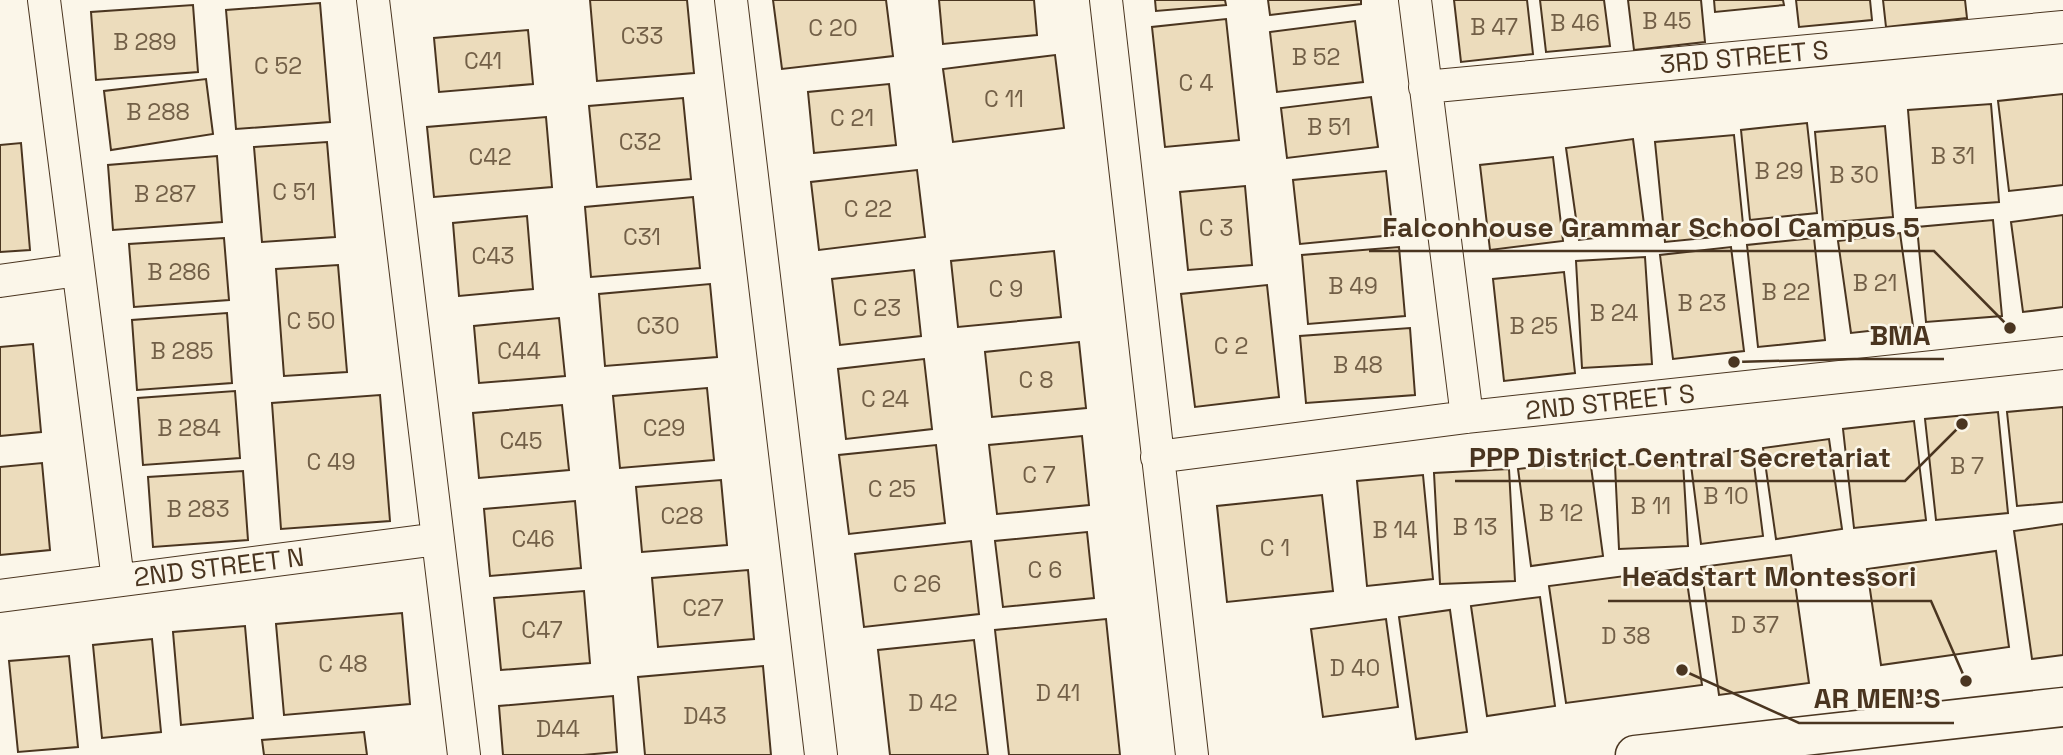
<svg xmlns="http://www.w3.org/2000/svg" width="2063" height="755" font-family="'Space Grotesk',sans-serif">
<style>
.building{fill:#ecdcbc;stroke:#4a3520;stroke-width:2}
.lines{fill:none;stroke-linecap:round;stroke-linejoin:round}
.minor-casing{stroke:#4a3520;stroke-width:34}
.tertiary-casing{stroke:#4a3520;stroke-width:41}
.minor{stroke:#fbf6e9;stroke-width:32}
.tertiary{stroke:#fbf6e9;stroke-width:38}
.labels{text-anchor:middle;dominant-baseline:central;stroke-width:5;stroke-linejoin:round;paint-order:stroke}
.number-label{font-size:23px;fill:#725f47}
.street-label{font-size:26px;fill:#4a3520;stroke:#fbf6e9}
.leader{fill:none;stroke:#4a3520;stroke-width:2.5}
.callout-dot{fill:#4a3520;stroke:#fbf6e9;stroke-width:2.5}
.callout-label{font-size:28px;text-anchor:middle;font-weight:bold;fill:#4a3520;stroke:#fbf6e9;stroke-width:5;stroke-linejoin:round;paint-order:stroke}
</style>
<rect width="100%" height="100%" fill="#fbf6e9"/>
<path class="building" d="M590 0H687L694 73 597 81Z
M773 0H886L893 56 782 69Z
M939 0H1034L1037 35 943 44Z
M1155 0H1225L1226 5 1156 11Z
M1268 0H1361V4L1270 15Z
M1454 0H1527L1533 54 1461 62Z
M1540 0H1604L1610 46 1546 52Z
M1628 0H1701L1705 42 1634 50Z
M1714 0H1783L1784 5 1715 12Z
M1796 0H1870L1872 20 1799 27Z
M1883 0H1965L1967 18 1886 27Z
M320 3 330 122 236 129 226 10Z
M193 5 198 72 96 80 91 12Z
M1226 19 1239 140 1165 147 1152 27Z
M1355 21 1363 82 1277 92 1270 32Z
M528 30 533 84 439 92 434 38Z
M1055 55 1064 128 953 142 943 69Z
M206 79 213 134 111 150 104 91Z
M889 84 896 145 814 153 808 92Z
M2063 94V185L2009 191 1998 101Z
M1371 97 1378 147 1287 158 1281 108Z
M683 98 691 179 597 187 589 106Z
M1991 104 1999 202 1916 208 1908 110Z
M546 117 552 187 434 197 427 127Z
M1807 123 1817 213 1750 220 1741 130Z
M1885 126 1893 217 1823 223 1815 132Z
M1734 135 1744 234 1665 242 1655 142Z
M1633 139 1645 232 1579 240 1566 148Z
M327 142 335 237 262 242 254 147Z
M21 143 30 250 0 252V145Z
M217 156 222 222 113 230 108 165Z
M1553 157 1563 241 1490 250 1480 165Z
M917 170 925 237 819 250 811 182Z
M1386 171 1393 235 1300 244 1293 180Z
M1245 186 1252 265 1188 270 1180 192Z
M693 197 700 268 591 277 585 207Z
M2063 215V307L2023 312 2011 222Z
M527 216 533 289 459 296 453 223Z
M1993 220 2002 316 1926 322 1917 227Z
M1900 233 1913 326 1851 333 1838 241Z
M224 238 229 300 134 307 129 244Z
M1814 238 1825 340 1758 347 1747 245Z
M1399 247 1405 316 1308 324 1302 255Z
M1731 247 1744 351 1673 359 1660 255Z
M1054 251 1061 317 958 327 951 261Z
M1645 257 1652 364 1582 368 1576 261Z
M338 265 347 372 284 376 276 269Z
M914 270 921 336 840 345 832 279Z
M1564 272 1575 373 1504 381 1493 279Z
M710 284 717 357 605 366 599 294Z
M1267 285 1279 397 1195 407 1181 294Z
M227 313 232 383 137 390 132 320Z
M559 318 565 376 479 383 474 326Z
M1410 328 1415 395 1306 403 1300 336Z
M1079 342 1086 408 992 417 985 352Z
M33 344 41 432 0 436V347Z
M924 359 932 429 846 439 838 369Z
M707 388 714 460 620 468 613 396Z
M235 391 240 458 143 465 138 398Z
M380 395 390 521 281 529 272 403Z
M562 405 569 470 479 478 473 413Z
M2063 407V502L2017 506 2007 412Z
M1998 412 2008 513 1936 520 1925 419Z
M1914 421 1926 520 1854 528 1843 429Z
M1082 436 1089 505 997 514 989 445Z
M1829 439 1842 529 1776 539 1763 448Z
M936 445 945 523 849 534 839 455Z
M1752 449 1763 536 1701 544 1690 457Z
M1590 459 1603 556 1531 566 1518 469Z
M1683 462 1688 546 1619 549 1615 465Z
M42 463 50 550 0 555V467Z
M1509 469 1515 581 1440 584 1434 473Z
M243 471 248 540 153 547 148 477Z
M1423 475 1433 579 1367 586 1357 481Z
M721 480 727 545 642 552 636 487Z
M1322 495 1333 591 1227 602 1217 506Z
M575 501 581 568 490 576 484 509Z
M2063 524V655L2032 659 2014 531Z
M1087 532 1094 598 1003 607 995 541Z
M971 541 979 614 864 627 855 554Z
M1996 551 2009 647 1881 665 1867 569Z
M1791 555 1809 683 1719 695 1701 567Z
M1685 568 1702 685 1566 703 1549 586Z
M748 570 754 639 658 647 652 578Z
M584 591 590 663 501 670 494 598Z
M1540 597 1555 706 1487 716 1471 606Z
M1450 610 1467 732 1416 739 1399 617Z
M402 613 410 704 284 715 276 624Z
M1106 619 1120 755H1009L995 630Z
M1386 619 1398 707 1323 717 1311 629Z
M245 626 253 718 181 725 173 632Z
M152 639 161 732 102 738 93 645Z
M974 640 988 755H890L878 650Z
M69 656 78 747 18 752 9 661Z
M763 666 771 755H645L638 677Z
M613 696 617 752 583 755H503L499 706Z
M364 732 367 755H264L262 740Z"/>
<g class="lines">
<defs>
<path id="minor" d="M44 0 118 580
M373 0 464 755
M731 0 821 755
M1106 0 1192 755
M1415 0 1467 417
M1425 87 2063 27
M0 281 78 270
M1157 457 1467 417 2063 353
M0 596 438 539"/>
<path id="tertiary" d="M1635 755 2063 707"/>
</defs>
<use href="#minor" class="minor-casing"/>
<use href="#tertiary" class="tertiary-casing"/>
<use href="#minor" class="minor"/>
<use href="#tertiary" class="tertiary"/>
</g>
<g class="labels">
<g class="number-label">
<text x="1667" y="21">B 45</text>
<text x="1575" y="23">B 46</text>
<text x="1494" y="27">B 47</text>
<text x="833" y="28">C 20</text>
<text x="642" y="36">C33</text>
<text x="145" y="42">B 289</text>
<text x="1316" y="57">B 52</text>
<text x="483" y="61">C41</text>
<text x="278" y="66">C 52</text>
<text x="1196" y="83">C 4</text>
<text x="1004" y="99">C 11</text>
<text x="158" y="112">B 288</text>
<text x="852" y="118">C 21</text>
<text x="1329" y="127">B 51</text>
<text x="640" y="142">C32</text>
<text x="1953" y="156">B 31</text>
<text x="490" y="157">C42</text>
<text x="1779" y="171">B 29</text>
<text x="1854" y="175">B 30</text>
<text x="294" y="192">C 51</text>
<text x="165" y="194">B 287</text>
<text x="868" y="209">C 22</text>
<text x="1216" y="228">C 3</text>
<text x="642" y="237">C31</text>
<text x="493" y="256">C43</text>
<text x="179" y="272">B 286</text>
<text x="1875" y="283">B 21</text>
<text x="1353" y="286">B 49</text>
<text x="1006" y="289">C 9</text>
<text x="1786" y="292">B 22</text>
<text x="1702" y="303">B 23</text>
<text x="877" y="308">C 23</text>
<text x="1614" y="313">B 24</text>
<text x="311" y="321">C 50</text>
<text x="658" y="326">C30</text>
<text x="1534" y="326">B 25</text>
<text x="1231" y="346">C 2</text>
<text x="182" y="351">B 285</text>
<text x="519" y="351">C44</text>
<text x="1358" y="365">B 48</text>
<text x="1036" y="380">C 8</text>
<text x="885" y="399">C 24</text>
<text x="189" y="428">B 284</text>
<text x="664" y="428">C29</text>
<text x="521" y="441">C45</text>
<text x="331" y="462">C 49</text>
<text x="1967" y="466">B 7</text>
<text x="1039" y="475">C 7</text>
<text x="892" y="489">C 25</text>
<text x="1726" y="496">B 10</text>
<text x="1651" y="506">B 11</text>
<text x="198" y="509">B 283</text>
<text x="1561" y="513">B 12</text>
<text x="682" y="516">C28</text>
<text x="1475" y="527">B 13</text>
<text x="1395" y="530">B 14</text>
<text x="533" y="539">C46</text>
<text x="1275" y="548">C 1</text>
<text x="1045" y="570">C 6</text>
<text x="917" y="584">C 26</text>
<text x="703" y="608">C27</text>
<text x="1755" y="625">D 37</text>
<text x="542" y="630">C47</text>
<text x="1626" y="636">D 38</text>
<text x="343" y="664">C 48</text>
<text x="1355" y="668">D 40</text>
<text x="1058" y="693">D 41</text>
<text x="933" y="703">D 42</text>
<text x="705" y="716">D43</text>
<text x="558" y="729">D44</text>
</g>
<g class="street-label">
<text transform="translate(1744 57) rotate(-5)">3RD STREET S</text>
<text transform="translate(1610 402) rotate(-6)">2ND STREET S</text>
<text transform="translate(219 567) rotate(-7)">2ND STREET N</text>
</g>
</g>
<path class="leader" d="M2010 328L1934 251H1369M1734 362L1855 359H1944M1962 424L1905 481H1455M1966 681L1931 601H1608M1682 670L1799 723H1954"/>
<g class="callout-dot">
<circle cx="2010" cy="328" r="7"/>
<circle cx="1734" cy="362" r="7"/>
<circle cx="1962" cy="424" r="7"/>
<circle cx="1966" cy="681" r="7"/>
<circle cx="1682" cy="670" r="7"/>
</g>
<g class="callout-label">
<text x="1651" y="237">Falconhouse Grammar School Campus 5</text>
<text x="1900" y="345">BMA</text>
<text x="1680" y="467">PPP District Central Secretariat</text>
<text x="1769" y="586">Headstart Montessori</text>
<text x="1877" y="708">AR MEN'S</text>
</g>
</svg>
